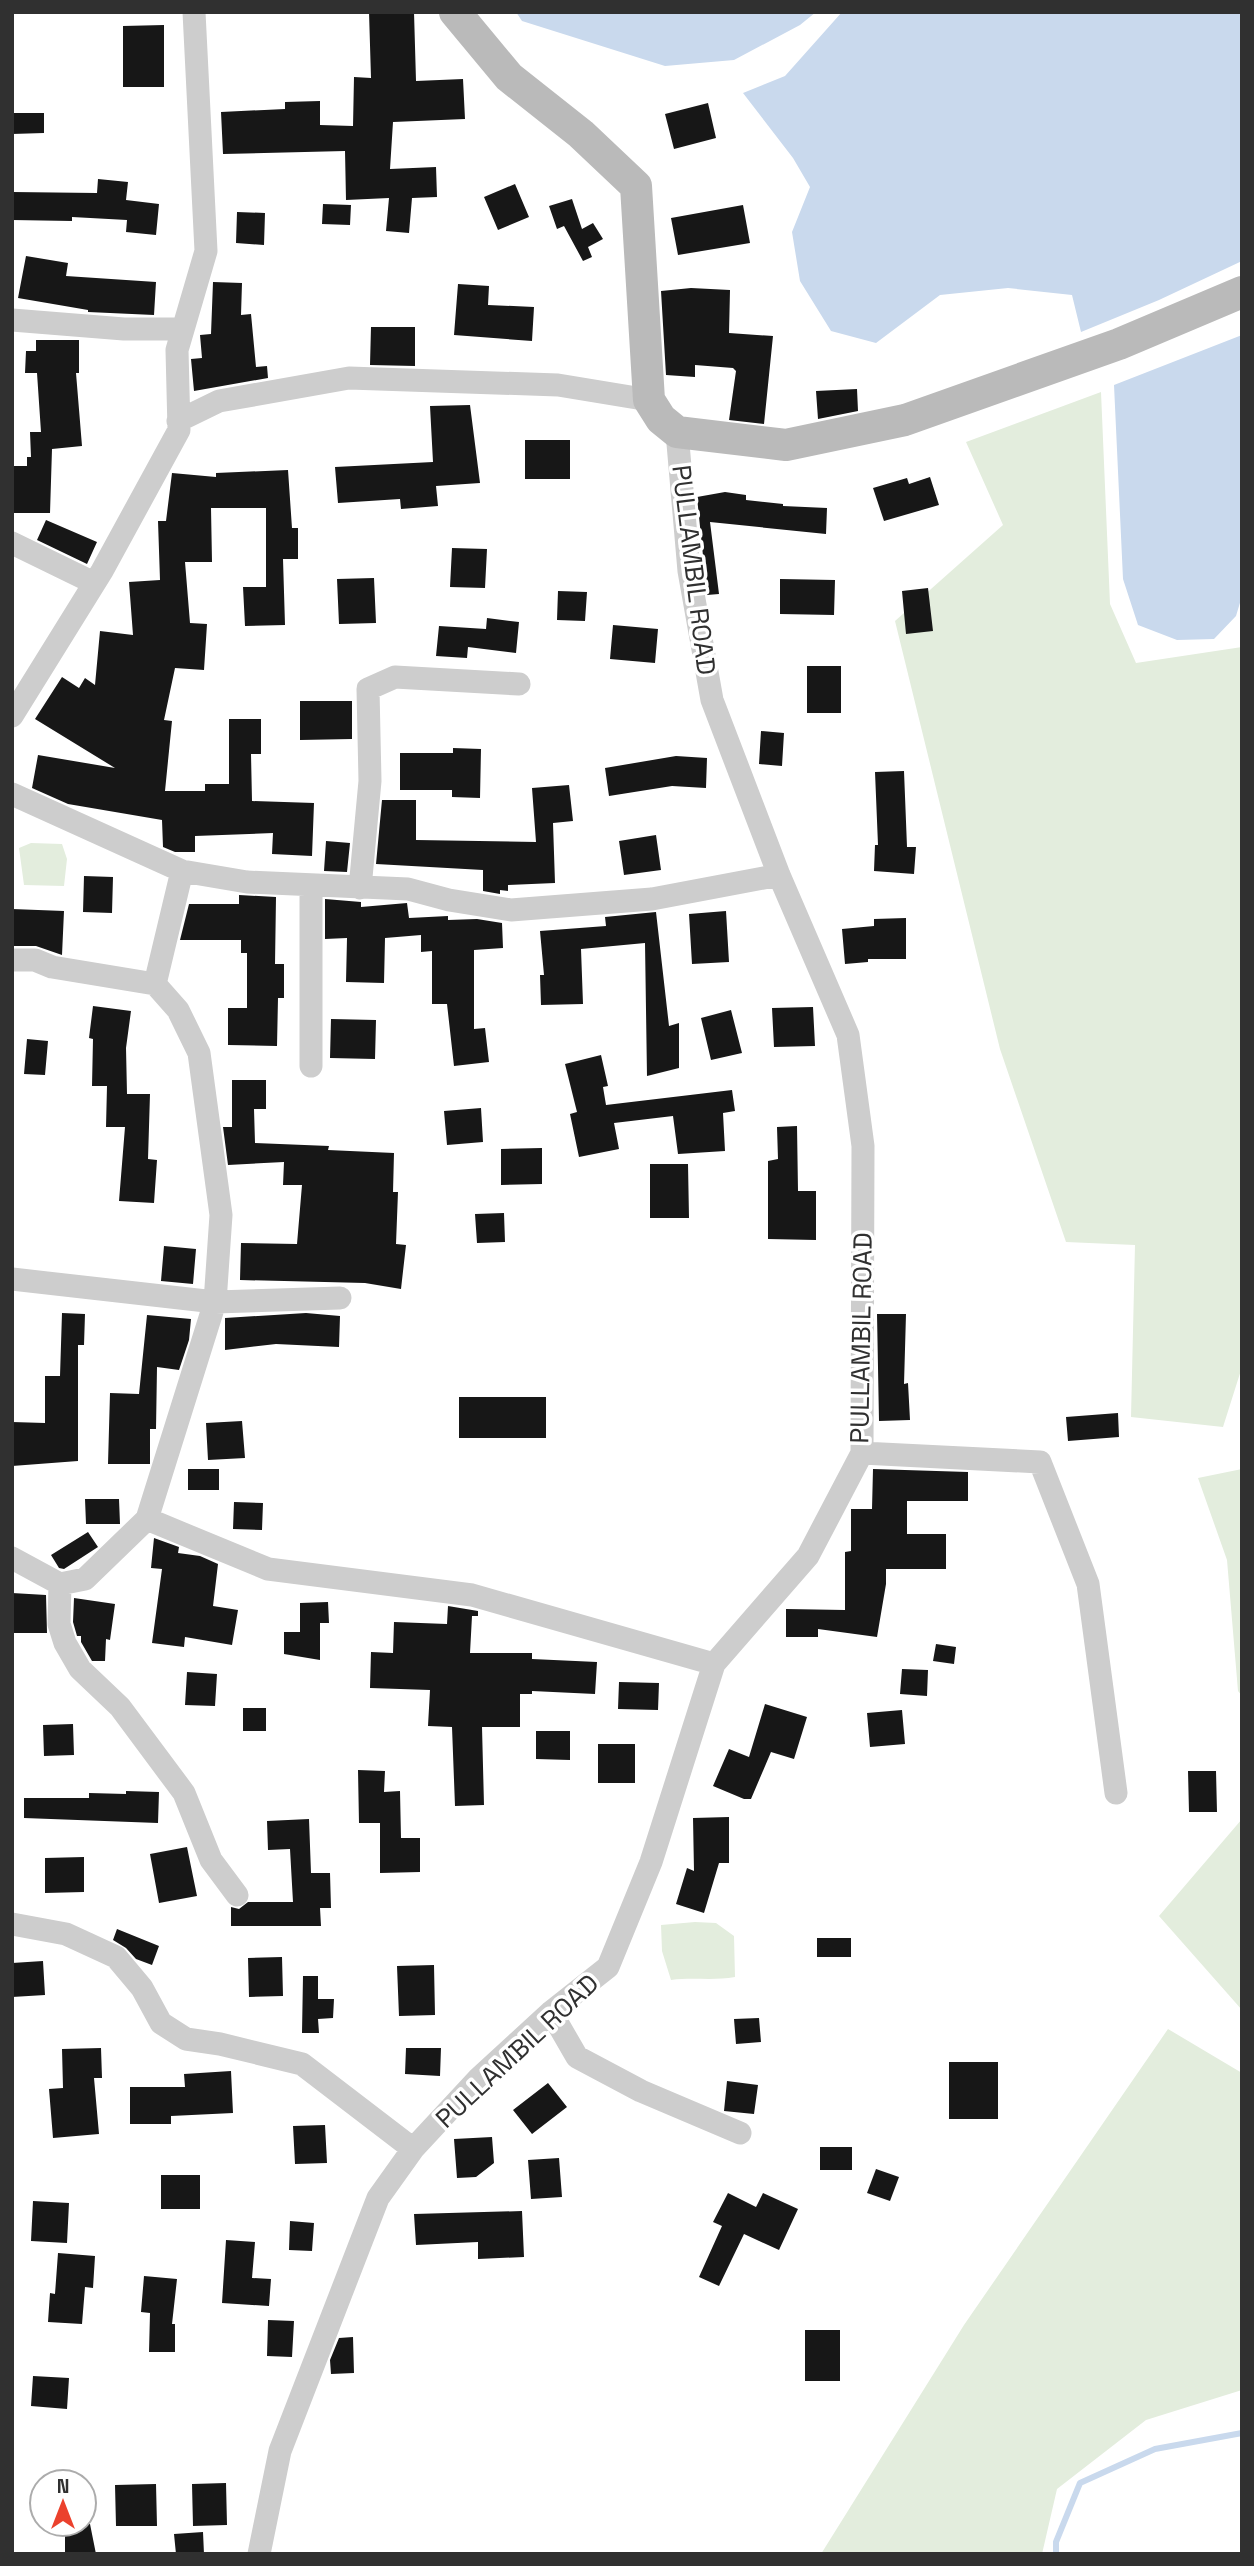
<svg xmlns="http://www.w3.org/2000/svg" width="1254" height="2566" font-family="'Space Grotesk',sans-serif">
<style>
.green{fill:#e3eddd}
.water{fill:#c9d9ed}
.lines{fill:none;stroke-linecap:round;stroke-linejoin:round}
.stream{stroke:#c9d9ed;stroke-width:6}
.building{fill:#171717}
.street{stroke:#cdcdcd;stroke-width:23}
.secondary{stroke:#bababa;stroke-width:32}
.labels{text-anchor:middle;dominant-baseline:central;stroke-width:7;stroke-linejoin:round;paint-order:stroke}
.street-label{font-size:26px;fill:#303030;stroke:#fff}
</style>
<rect width="100%" height="100%" fill="#fff"/>
<path class="green" d="M1101 392 1110 604 1136 663 1242 647V1367L1223 1427 1131 1417 1135 1245 1066 1242 1000 1049 895 621 1003 525 966 442Z
M31 843 62 844 67 859 64 886 24 885 19 848Z
M1242 1469V1696L1238 1691 1227 1560 1198 1478Z
M1242 1819V2010L1159 1916Z
M695 1922 716 1923 734 1936 735 1977C713 1981 693 1977 671 1980L662 1951 661 1925Z
M1168 2029 1242 2073V2390L1146 2420 1057 2489 1042 2554H821L964 2325Z"/>
<path class="water" d="M516 12H816L800 25 734 60 665 66 522 21Z
M842 12H1242V261L1159 300 1081 332 1072 295 1008 288 940 295 876 343 831 331 800 281 792 232 810 187 793 158 743 93 785 76Z
M1242 335V596L1236 616 1214 639 1177 640 1138 625 1123 579 1114 385Z"/>
<g class="lines">
<path class="stream" d="M1056 2554V2542L1080 2483 1155 2449 1242 2433"/>
</g>
<path class="building" d="M369 12H414L416 81 463 79 465 119 393 122 390 169 436 167 437 197 412 198 409 233 386 231 389 198 346 200 345 151 223 154 221 112 285 109V102L320 101V125L353 126 354 77 371 78Z
M164 25V87H123V26Z
M708 103 716 138 674 149 665 114Z
M12 113H44V133L12 134Z
M98 179 128 182 126 200 159 204 156 235 126 232 127 220 72 217V221L12 220V192L97 193Z
M515 184 529 217 498 230 484 197Z
M572 199 582 229 593 223 603 239 588 247 592 257 583 261 564 226 557 229 549 206Z
M323 204 351 205 350 225 322 224Z
M743 205 750 243 678 255 671 218Z
M237 212 265 213 264 245 236 243Z
M26 256 68 263 66 276 156 282 154 315 88 312V310L18 298Z
M213 282 242 283 241 315 251 314 256 367 267 366 268 378 194 391 191 359 202 358 200 335 211 334Z
M458 284 489 286 488 305 534 307 532 341 454 335Z
M691 288 730 290 729 333 773 336 764 424 729 420 736 371 733 368 695 365V377L666 375 661 291Z
M371 327H415V366L370 365Z
M36 340H79V373H76L82 446 52 449 50 513H12V466H27V457H31L30 432H41L37 373H25L26 351H36Z
M857 389 858 411 818 419 816 391Z
M470 405 480 483 436 486 438 506 401 509 400 499 338 503 335 467 433 462 430 406Z
M525 440H570V479H525Z
M288 470 292 528H298V559H283L285 625 245 626 243 587H266V508H211L212 562H185L190 623 207 624 204 670 175 668 164 720 172 721 165 791H205V784H229V719H261V754H251L252 801 314 803 312 856 272 854 273 833 195 836V852H175L163 847 162 820 68 804 32 788 38 755 115 768 35 719 62 677 79 688 85 678 95 685 100 631 133 635 129 582 160 580 158 521H166L172 473 216 477V473Z
M930 477 939 505 884 521 873 488 907 478 909 484Z
M725 492 746 495V500L783 504V506L827 508 826 534 710 522 719 594 707 595 697 497Z
M46 520 97 542 87 564 37 540Z
M452 548 487 549 485 588 450 587Z
M374 578 376 623 339 624 337 579Z
M780 579 835 580 834 615 780 614Z
M928 588 933 631 906 634 902 591Z
M558 591 587 592 585 621 557 620Z
M487 618 519 622 516 653 468 647 467 658 436 656 439 626 486 629Z
M613 625 658 629 655 663 610 659Z
M807 666H841V713H807Z
M300 701H352V739L300 740Z
M761 731 784 733 782 766 759 764Z
M453 748 481 749 480 798 452 797V790H400V753H453Z
M676 756 707 758 706 788 672 786 609 796 605 768Z
M904 771 907 847H916L914 874 874 871 875 845H878L875 772Z
M569 785 573 821 553 823 555 883 508 885V891L500 890V894L483 891V870L376 864 382 800H416V840L536 842 532 788Z
M656 835 661 870 624 875 619 841Z
M326 841 350 843 347 872 324 871Z
M84 876 113 877 112 913 83 912Z
M239 895 276 897 275 964H284V998H278L277 1046 228 1045V1008H247V953H241V940H180L189 904H239Z
M325 899 361 902V907L407 903 409 918 448 916V920L477 919 502 923 503 948 474 950V1029L485 1028 489 1062 454 1066 447 1004H432V951L421 952V935L385 938 384 983 346 982 347 938 325 939Z
M12 909 64 911 62 955 36 946H12Z
M726 911 729 962 692 964 689 914Z
M656 912 669 1026 679 1023V1068L647 1076 645 943 581 949 583 1004 541 1005 540 975H544L540 931 606 926 605 917Z
M906 918V959H868V962L845 964 842 929 874 926V919Z
M93 1006 131 1011 126 1048 127 1094H150L148 1159 157 1160 154 1203 119 1201 125 1127H106L107 1086H92L93 1039 89 1038Z
M813 1007 815 1046 774 1047 772 1008Z
M731 1010 742 1053 711 1060 701 1018Z
M331 1019 376 1020 375 1059 330 1058Z
M27 1039 48 1041 45 1075 24 1074Z
M601 1055 608 1086 603 1087 606 1105 732 1090 735 1111 723 1113 725 1151 678 1154 673 1116 614 1123 619 1149 579 1157 570 1114 577 1112 565 1064Z
M232 1080H266V1109H254L255 1143 329 1146 328 1150 394 1153 393 1192H398L396 1244 406 1245 401 1289 365 1283 240 1280 241 1243 297 1244 302 1185H283L284 1162 228 1165 223 1127H232Z
M481 1108 483 1142 447 1145 444 1111Z
M797 1126 798 1191H816V1240L768 1239V1161L778 1159 777 1127Z
M542 1148V1184L501 1185V1149Z
M650 1164H688L689 1218H650Z
M504 1213 505 1242 477 1243 475 1214Z
M164 1246 196 1249 193 1284 161 1281Z
M62 1313 85 1314 84 1345H78V1461L12 1466V1422L45 1423V1376H60Z
M306 1313 340 1316 339 1347 276 1344 225 1350V1318Z
M877 1314H906L904 1384 908 1383 910 1420 879 1421Z
M147 1315 191 1319 189 1340 179 1370 157 1367 156 1429H150V1464H108L110 1393 139 1394Z
M459 1397H546V1438H459Z
M1118 1413 1119 1437 1068 1441 1066 1417Z
M242 1421 245 1458 208 1460 206 1423Z
M188 1469H219V1490H188Z
M873 1469 968 1472V1501H907V1534H946V1569H886V1584L877 1637 818 1629V1637H786V1609L845 1610V1552L851 1551V1509H872Z
M85 1499H119L120 1524H86Z
M234 1502 263 1503 262 1530 233 1529Z
M88 1532 98 1547 64 1569 59 1568 51 1555Z
M154 1538 179 1547 178 1553 200 1556 218 1564 213 1606 238 1610 232 1645 185 1637 184 1647 152 1643 162 1569 151 1568Z
M12 1593 46 1595 47 1633H12Z
M74 1598 115 1604 110 1640 106 1639 105 1661H92L81 1642V1636H77L73 1622Z
M328 1602 329 1623H320V1660L284 1654V1632H300V1603Z
M448 1606 478 1611V1616H472L470 1653H532V1659L597 1662 595 1694 532 1691V1694H520V1727H482L484 1805 455 1806 452 1727 428 1726 430 1690 370 1688 371 1652 393 1653 394 1622 447 1624Z
M936 1644 956 1647 954 1664 933 1661Z
M902 1669 928 1670 927 1696 900 1694Z
M187 1672 217 1674 215 1706 185 1705Z
M619 1682 659 1683 658 1710 618 1709Z
M765 1704 807 1717 794 1759 771 1752 751 1799H744L713 1786 729 1749 749 1757Z
M243 1708H266V1731H243Z
M902 1710 905 1744 870 1747 867 1713Z
M73 1724 74 1755 44 1756 43 1725Z
M536 1731H570V1760L536 1759Z
M598 1744H635V1783H598Z
M358 1770 385 1771 384 1792 400 1791 401 1838H420V1872L380 1873V1823H359Z
M1188 1771H1216L1217 1812H1189Z
M126 1791 159 1792 158 1823 24 1818V1798H89V1793L126 1794Z
M729 1817V1863H719L704 1913 676 1904 687 1868 694 1871 693 1818Z
M309 1819 311 1873H330L331 1908H320L321 1926H231V1907L239 1909 248 1902H293L290 1849 268 1850 267 1821Z
M187 1847 197 1896 159 1903 150 1854Z
M84 1857V1892L45 1893V1858Z
M117 1929 159 1946 152 1965 136 1959 126 1948 113 1940Z
M817 1938H851V1957H817Z
M282 1957 283 1996 249 1997 248 1958Z
M43 1961 45 1995 12 1997V1963Z
M434 1965 435 2015 399 2016 397 1966Z
M303 1976H318V1999H334L333 2018 318 2019 319 2033H302Z
M759 2018 761 2042 736 2044 734 2019Z
M101 2048 102 2078H94L99 2134 53 2138 49 2089 63 2088 62 2049Z
M406 2048H441L440 2076 405 2074Z
M949 2062H998V2119H949Z
M231 2071 233 2113 171 2116V2124H130V2087H185L184 2074Z
M727 2081 758 2085 754 2114 724 2111Z
M548 2083 567 2107 532 2134 513 2110Z
M325 2125 327 2163 295 2164 293 2126Z
M492 2137 494 2163 476 2177 457 2178 454 2139Z
M820 2147H852V2170H820Z
M559 2158 562 2197 531 2199 528 2160Z
M876 2169 899 2177 890 2201 867 2193Z
M161 2175H200V2209H161Z
M728 2193 756 2207 763 2193 798 2209 779 2250 744 2234 719 2286 699 2277 722 2226 713 2222Z
M33 2201 69 2203 67 2243 31 2241Z
M522 2211 524 2257 478 2259V2242L416 2245 414 2214Z
M290 2221 314 2223 312 2251 289 2250Z
M226 2240 255 2242 252 2278 271 2279 269 2306 222 2303Z
M58 2253 95 2256 93 2288 85 2287 82 2324 48 2322 50 2293 55 2294Z
M144 2276 177 2279 172 2324H175V2352H149L150 2313 141 2312Z
M268 2320 294 2321 292 2357 267 2356Z
M805 2330H840V2381H805Z
M353 2337 354 2373 331 2374 330 2360 339 2338Z
M33 2376 69 2378 67 2409 31 2406Z
M226 2483 227 2525 193 2526 192 2484Z
M156 2484 157 2526H116L115 2485Z
M65 2524H90L96 2554H65Z
M203 2532 204 2554H176L174 2534Z"/>
<g class="lines">
<path class="street" d="M12 320 124 329H183
M178 421 219 401 349 378 558 385 649 400
M12 543 94 583
M12 716 102 571 179 430 177 350 206 251 194 12
M12 794 182 871 247 882 408 889 449 900 511 910 652 899 779 875
M311 887V1066
M360 888 370 781 368 689 395 677 519 684
M12 960H35L52 967 155 984 178 1010 199 1053 221 1215 215 1302 147 1519 85 1579 60 1584 12 1558
M155 984 182 871
M12 1279 215 1302 340 1298
M862 1453 1040 1462 1088 1584 1116 1793
M147 1519 268 1569 472 1595 714 1664
M60 1584 59 1624 65 1643 80 1669 120 1707 184 1793 211 1860 237 1895
M12 1924 66 1934 116 1957 142 1988 161 2023 186 2039 220 2044 302 2064 413 2149
M551 2012 577 2057 641 2091 740 2133
M259 2554 280 2451 378 2198 413 2149 478 2079 551 2012 608 1967 651 1862 714 1664 808 1556 862 1453 863 1146 848 1035 779 875 712 700 689 571 677 432"/>
<path class="secondary" d="M455 12 509 77 581 134 636 186 649 400 661 419 677 432 786 445 905 420 1119 344 1242 292"/>
</g>
<g class="labels">
<g class="street-label">
<text transform="translate(694 570) rotate(83)">PULLAMBIL ROAD</text>
<text transform="translate(861 1338) rotate(-89)">PULLAMBIL ROAD</text>
<text transform="translate(517 2051) rotate(-43)">PULLAMBIL ROAD</text>
</g>
</g>
<rect width="1254" height="2566" fill="none" stroke="#303030" stroke-width="28"/>
<g transform="translate(63 2503)"><circle r="33" fill="#ffffff" stroke="#acacac" stroke-width="2"/>
<path d="M0-5L12 26L0 18L-12 26Z" fill="#eb412d"/>
<text y="-10" font-size="19" font-weight="bold" text-anchor="middle" fill="#303030">N</text>
</g>
</svg>
